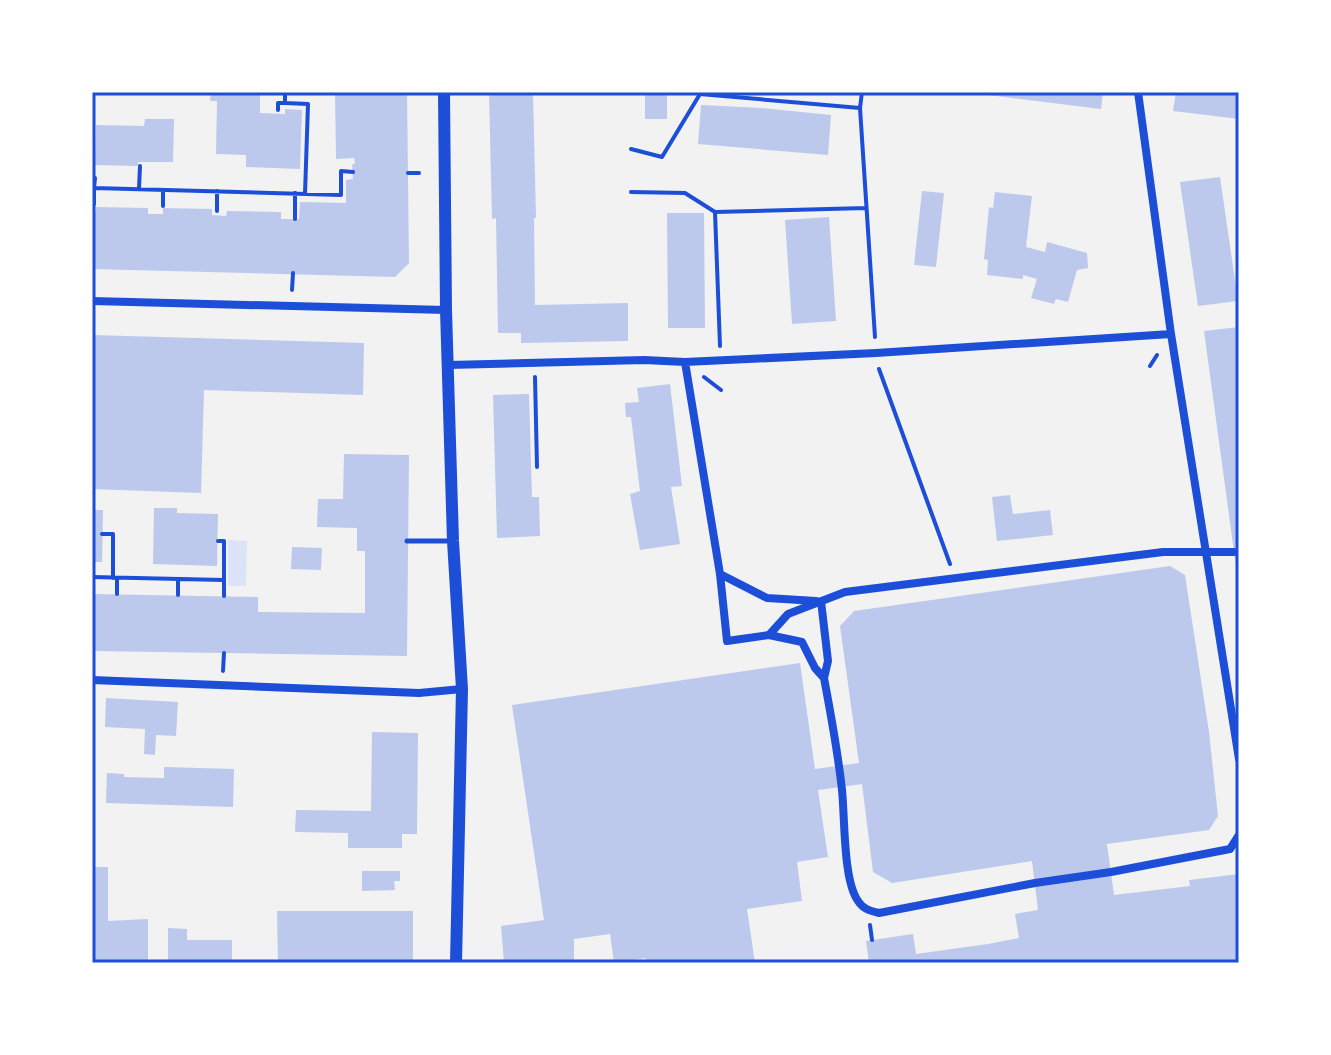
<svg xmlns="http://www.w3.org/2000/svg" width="1331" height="1055" font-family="'Varela Round',sans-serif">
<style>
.green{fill:#dbe4f7}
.building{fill:#bdc9ec}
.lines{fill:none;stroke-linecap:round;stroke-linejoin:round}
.path{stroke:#1d4ed8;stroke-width:4}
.service{stroke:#1d4ed8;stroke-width:5}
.minor{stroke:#1d4ed8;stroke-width:8}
.tertiary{stroke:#1d4ed8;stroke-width:12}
.neatline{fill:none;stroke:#1d4ed8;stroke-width:3}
</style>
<rect width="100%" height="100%" fill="#f2f2f2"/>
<path class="green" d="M228 540 247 541 246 586H228Z"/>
<path class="building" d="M211 92H260V113L285 114V109L302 110 300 169 246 167V155L216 154 217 101H210Z
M335 92H407L409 263 395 277 92 269V211H96L95 207 148 208V214H163V208L212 209V215L226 216 227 211 281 212V219H299L300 202 346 203V180L353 179 352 165 355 163 354 158 336 159Z
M489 92H533L536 218H534L535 305 628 303V341L521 343V333H498L496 218 492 219Z
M645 92H667V119H645Z
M981 92H1103L1101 109 981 94Z
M1176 92H1239V119L1173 111Z
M701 105 761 108 831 115 828 155 698 144Z
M145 119H174L173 162H138V166L95 165 96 125 144 126Z
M1220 177 1238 301 1198 306 1180 182Z
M922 191 944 193 936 267 914 265Z
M995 192 1032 196 1026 247 1045 252 1047 242 1087 253 1088 268 1077 270 1068 302 1056 299 1054 304 1031 298 1037 279 1023 275V279L987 275 988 260 984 259 989 207 993 208Z
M667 213H704L705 328H668Z
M829 217 836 321 792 324 785 220Z
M1239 327V574H1237L1204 331Z
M92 335 364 343 363 395 204 390 201 493 92 489Z
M670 384 682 486 671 487 680 544 640 550 630 494 640 491 631 417H626L625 403 639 402 637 388Z
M529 394 532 497H539L540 536 497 538 493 395Z
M344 454 409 455 407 656 92 651V594L258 597V612L365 613V551H357V528L317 527 318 499H343Z
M1010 495 1013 514 1050 510 1053 535 997 541 992 497Z
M154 508H177V513L218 514 217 566 153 564Z
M92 510H103L102 562H92Z
M292 547 322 548 321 570 291 569Z
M1170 566 1185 575 1209 732 1218 816 1209 830 1107 844 1114 895 1190 886 1189 880 1239 874V963H869L866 941 913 934 916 954 988 944 1019 938 1015 914 1038 910 1032 861 892 883 873 872 862 784 818 790 828 857 797 862 802 901 747 909 755 963H647L646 958 614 963 610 934 574 939V963H504L501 926 544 920 512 705 800 663 815 769 859 763 840 626 854 611Z
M106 698 178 702 176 736 156 735 155 755 144 754 145 729 105 727Z
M372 732 418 733 417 834H402V848H348V833L295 832 296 810 371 811Z
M164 767 234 769 233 807 106 803 107 773 124 774V777L164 778Z
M92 867H108V921L148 919V963H92Z
M362 871H400V881H394L395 890 362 891Z
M277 911H413V963H278Z
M168 928 187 929V940H232V963H168Z"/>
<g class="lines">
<path class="path" d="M285 92V103L308 104 305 194
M862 92 860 108 875 337
M278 110V103H285
M631 149 662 157 700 94 860 108
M408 173H419
M92 178H95L94 188 341 195V171L353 172
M139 189 140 166
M631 192 685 193 715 212
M94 204V188
M163 206V190
M217 211V191
M295 219V193
M292 290 293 273
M720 346 715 212 866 208
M1150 366 1157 355
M879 369 950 564
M535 377 537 467
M704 377 721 390
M102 534H113V578
M218 541H224V596
M92 577 224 580
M117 594V578
M178 595V579
M223 671 224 653
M870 925 872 940"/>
<path class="service" d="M407 541H452"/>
<path class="minor" d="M1138 92 1171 334 1239 759
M92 301 446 310
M685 362 720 574 727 641 769 635 788 614 845 592 1163 552H1234
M448 365 644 360 685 362 876 353 1171 334
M720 574 767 598 816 601
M821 601 828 661 824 678C831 715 838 753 842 790 845 818 843 880 858 901 863 909 870 911 879 913L1035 883 1111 872 1230 849 1239 835
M769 635 802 642 815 668 824 678
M92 680 419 693 462 689"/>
<path class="tertiary" d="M444 92 446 310 453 541 462 689 456 963"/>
</g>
<rect width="1331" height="1055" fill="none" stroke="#ffffff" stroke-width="188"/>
<rect x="94" y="94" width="1143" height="867" class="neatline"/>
</svg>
